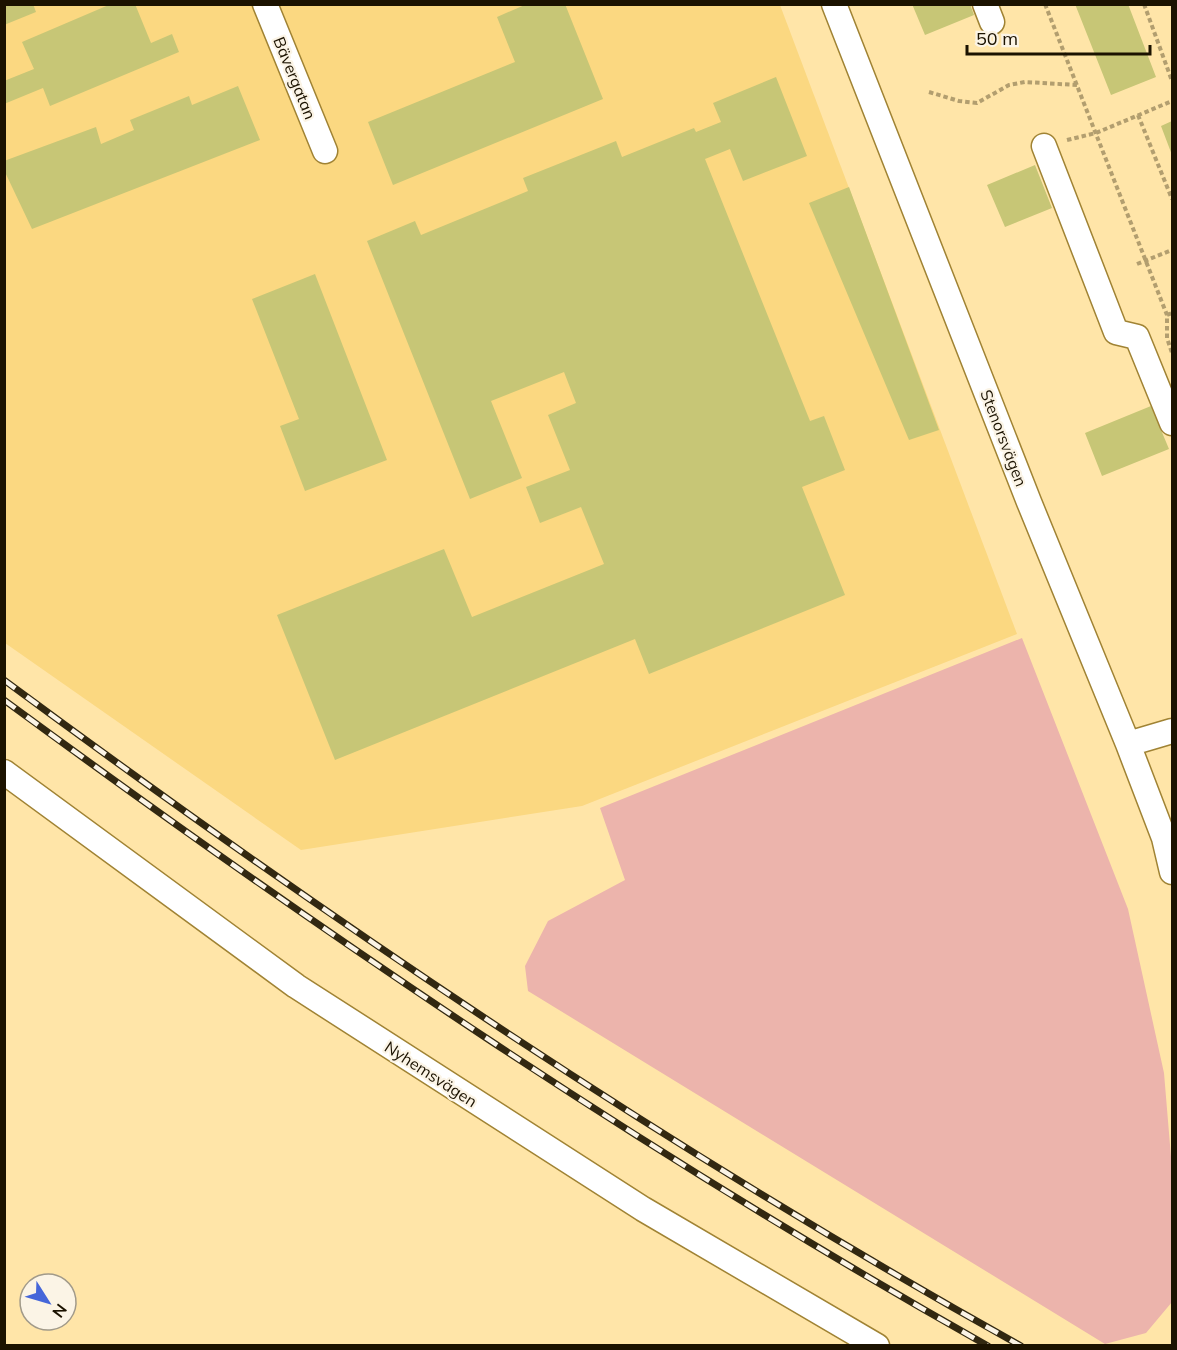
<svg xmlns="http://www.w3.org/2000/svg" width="1177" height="1350" font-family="Mulish,sans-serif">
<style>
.built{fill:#fbd881}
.green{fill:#ecb4ac}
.building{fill:#c7c676}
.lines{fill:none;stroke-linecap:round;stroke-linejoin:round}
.minor-casing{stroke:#a08334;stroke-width:27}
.path{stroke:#b29e6f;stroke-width:4;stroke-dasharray:4.5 3;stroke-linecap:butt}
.minor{stroke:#fff;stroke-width:24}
.rail-casing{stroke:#322811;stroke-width:7}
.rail{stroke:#fbf4e6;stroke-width:4.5;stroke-dasharray:14;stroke-linecap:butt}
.labels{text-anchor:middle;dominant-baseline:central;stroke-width:4.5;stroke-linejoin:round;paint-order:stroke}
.street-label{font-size:16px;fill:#1b1200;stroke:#fbf4e6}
</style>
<rect width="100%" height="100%" fill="#ffe5a8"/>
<path class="built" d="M5 4 780 5 1017 634 582 806 301 850 5 643Z"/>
<path class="green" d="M1022 638 1128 909 1164 1073 1172 1169V1302L1146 1333 1105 1344 528 991 525 966 548 921 625 880 600 808Z"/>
<path class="building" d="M4 4H33L36 12 4 25Z
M111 4H135L151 43 172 34 179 52 50 106 43 88 4 104V81L34 69 22 42Z
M527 4H565L603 99 393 185 368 122 515 62 497 17Z
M912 4H970L974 15 925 35Z
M1075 4H1128L1156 77 1111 95Z
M776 77 807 156 743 181 730 149 705 159 810 421 824 416 845 470 802 487 845 595 649 674 635 639 335 760 277 615 444 549 472 617 604 564 581 507 540 523 526 487 570 470 548 415 576 403 564 372 491 401 522 478 470 499 367 241 415 221 421 235 528 191 523 178 616 141 622 157 694 128 696 132 721 122 713 103Z
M238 86 260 140 32 229 4 170V161L96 127 101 144 134 130 130 120 189 96 192 105Z
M1172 121V155L1161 126Z
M1035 165 1052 208 1005 227 987 185Z
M849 187 939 430 909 440 809 203Z
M315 274 387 460 305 491 280 426 299 419 252 299Z
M1151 406 1169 449 1102 476 1085 433Z"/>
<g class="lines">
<defs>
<path id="minor" d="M265 4 325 151
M834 4 1029 502 1128 744 1164 838 1172 872
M985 4 992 22
M1044 146 1116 332 1137 337 1172 423
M1128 744 1172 731
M4 772 296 986 643 1209 877 1346"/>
</defs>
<use href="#minor" class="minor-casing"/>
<path class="path" d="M1045 4 1167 315V338L1172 353
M1144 4 1172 81
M929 92 959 101 977 103 1009 85 1025 82 1077 85
M1138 115 1172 199
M1067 140 1096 133 1172 101
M1137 264 1172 250
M1167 315 1172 313"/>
<use href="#minor" class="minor"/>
<defs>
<path id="rail" d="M4 680C330 921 666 1148 1021 1346
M4 700C321 933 645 1153 988 1346"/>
</defs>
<use href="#rail" class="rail-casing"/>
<use href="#rail" class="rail"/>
</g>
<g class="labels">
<g class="street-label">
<text transform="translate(295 78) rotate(68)">Bävergatan</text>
<text transform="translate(1004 438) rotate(69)">Stenorsvägen</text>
<text transform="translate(431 1074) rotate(33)">Nyhemsvägen</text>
</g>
</g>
<rect width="1177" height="1350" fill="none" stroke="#1b1200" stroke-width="12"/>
<g transform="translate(48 1302) rotate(127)"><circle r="28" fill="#fbf4e6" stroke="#a19a8a" stroke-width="1.5"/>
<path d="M0-4.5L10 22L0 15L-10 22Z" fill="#4566d9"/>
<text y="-9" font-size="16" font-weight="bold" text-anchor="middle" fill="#1b1200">N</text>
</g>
<path d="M967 45v9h183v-9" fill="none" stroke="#1b1200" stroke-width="3"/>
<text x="976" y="45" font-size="18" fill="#1b1200" stroke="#fbf4e6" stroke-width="4.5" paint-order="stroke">50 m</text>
</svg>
